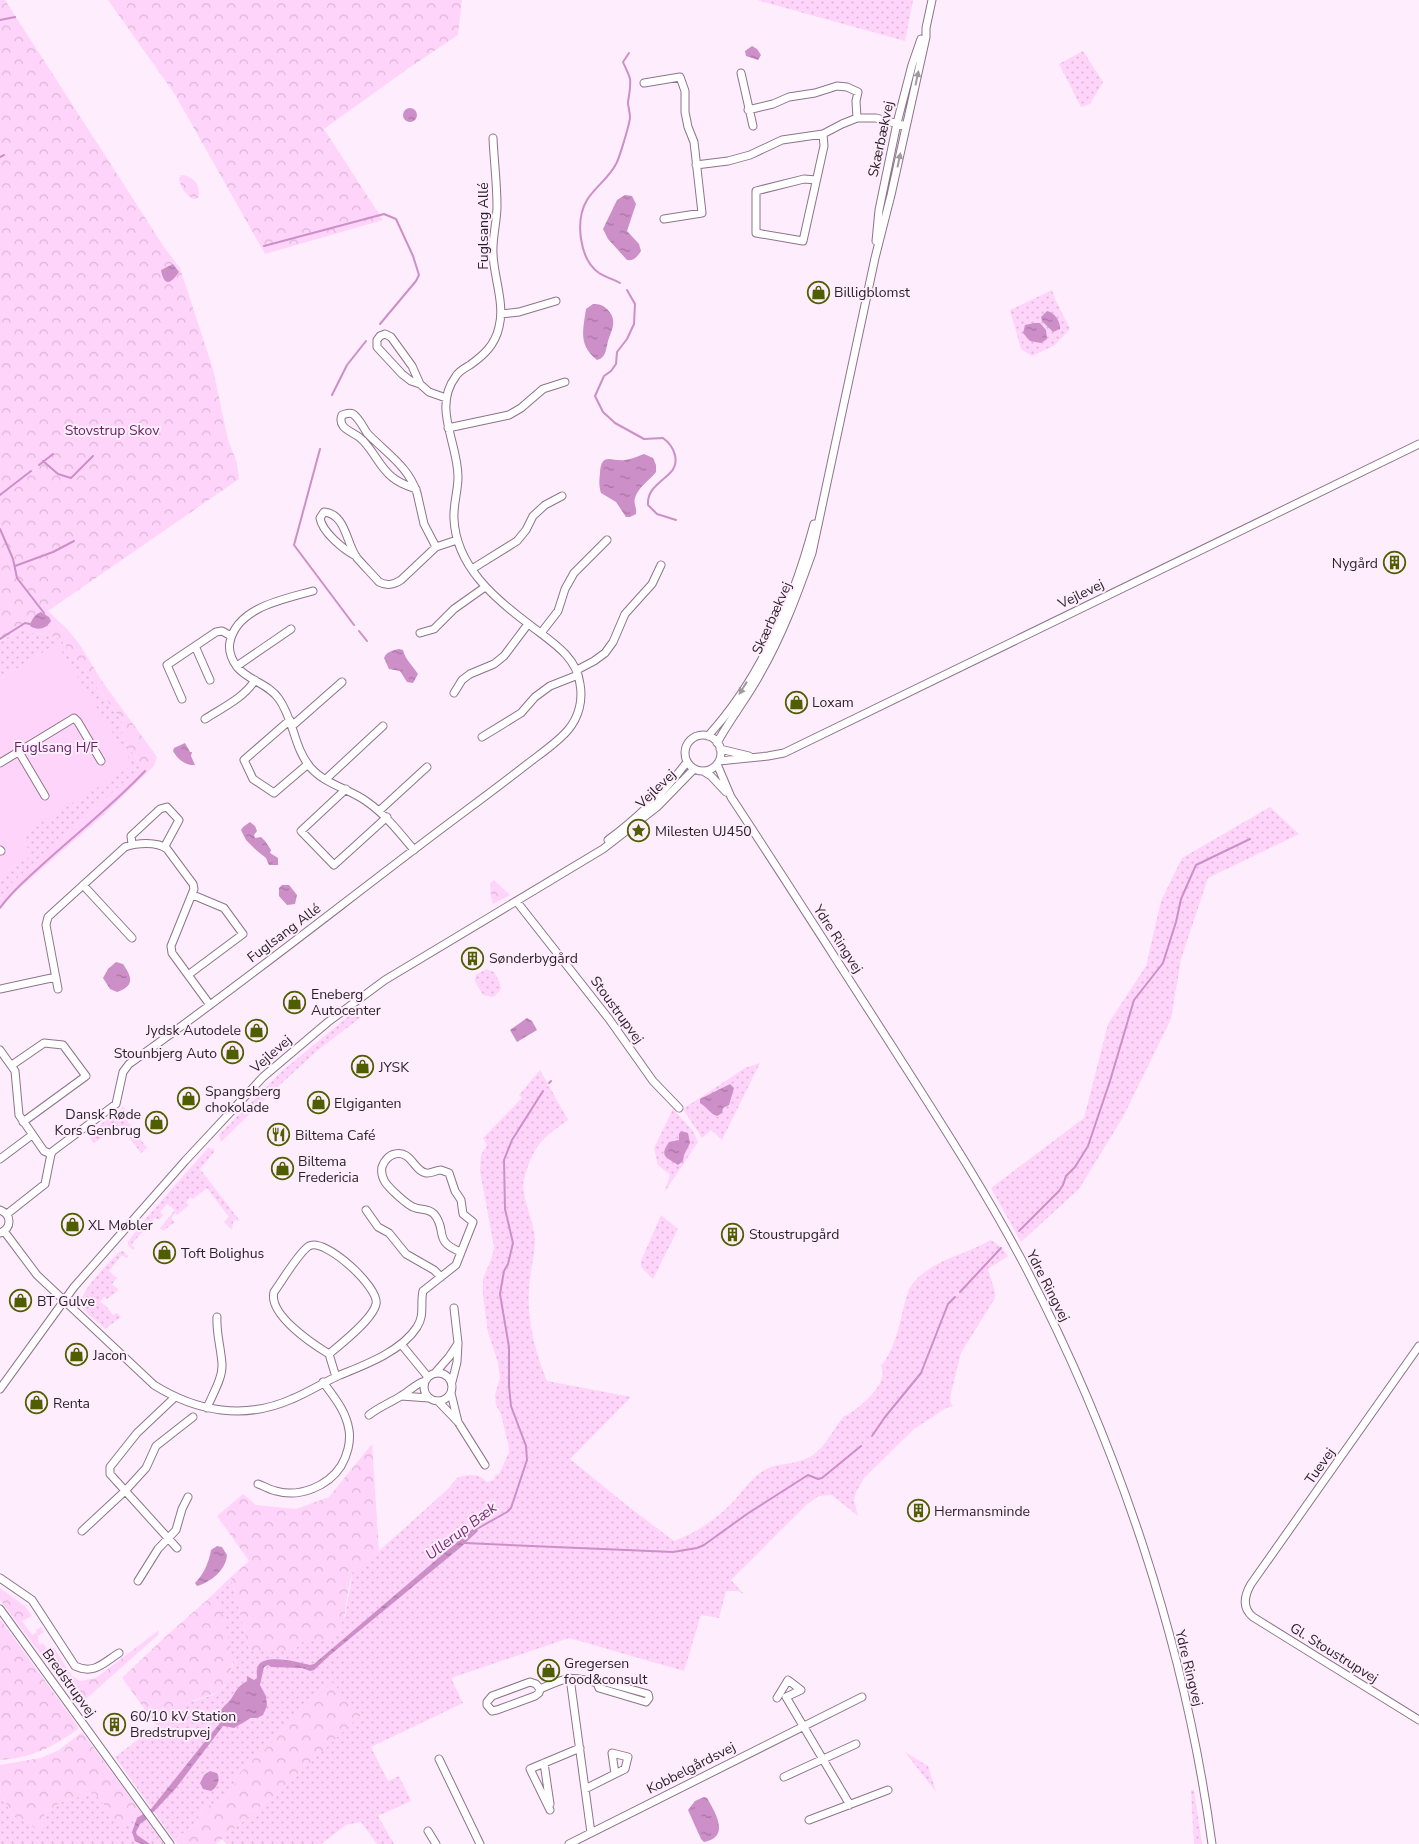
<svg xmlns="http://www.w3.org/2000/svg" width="1419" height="1844" font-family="'Nunito Sans',sans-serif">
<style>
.grass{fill:url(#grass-dots);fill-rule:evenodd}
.forest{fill:url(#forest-crowns)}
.garden{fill:#ffd4fa}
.water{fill:url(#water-ripples)}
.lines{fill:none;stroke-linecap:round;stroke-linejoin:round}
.stream{stroke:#cd8fc8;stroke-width:2}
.minor-casing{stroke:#8d748b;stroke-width:9}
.minor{stroke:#fff;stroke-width:7}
.oneway{fill:#9f9a9e}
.labels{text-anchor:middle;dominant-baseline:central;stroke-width:4;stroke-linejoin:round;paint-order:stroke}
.street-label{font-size:14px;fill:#291f28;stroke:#feedfc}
.poi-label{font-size:14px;fill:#291f28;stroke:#feedfc;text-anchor:start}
.park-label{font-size:14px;fill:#691f66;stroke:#feedfc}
.water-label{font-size:15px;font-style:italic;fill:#782e74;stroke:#feedfc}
</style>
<defs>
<pattern id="grass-dots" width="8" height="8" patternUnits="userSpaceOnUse" patternTransform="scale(1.25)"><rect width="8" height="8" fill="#ffd4fa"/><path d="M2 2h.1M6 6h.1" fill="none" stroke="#dbb6d6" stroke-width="1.8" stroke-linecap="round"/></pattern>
<pattern id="forest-crowns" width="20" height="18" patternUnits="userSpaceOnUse" patternTransform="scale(1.25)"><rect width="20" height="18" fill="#ffd4fa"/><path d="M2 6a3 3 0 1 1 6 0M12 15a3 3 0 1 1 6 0" fill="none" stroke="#dbb6d6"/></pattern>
<pattern id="water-ripples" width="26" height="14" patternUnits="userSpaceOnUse" patternTransform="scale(1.25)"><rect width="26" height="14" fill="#cd8fc8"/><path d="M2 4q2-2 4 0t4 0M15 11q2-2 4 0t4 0" fill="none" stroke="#a674a2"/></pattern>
</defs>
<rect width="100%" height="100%" fill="#feedfc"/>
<path class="grass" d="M757 0H913L905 41Z
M1083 51 1103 82 1090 104 1081 107 1059 64Z
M1052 290 1055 299 1070 329 1055 345 1032 356 1021 349 1010 310Z
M22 628 29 632 59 638 62 641 121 719C124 726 121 733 124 739 128 750 139 757 140 768L13 882 0 899V875L32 855 20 836 57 644 0 679V642Z
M1270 807 1299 834 1208 878 1181 959 1171 1019 1123 1117 1079 1189 1021 1242 991 1188 1084 1118 1108 1024 1146 966 1161 901 1182 858Z
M486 969 494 972 499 981 501 988 499 992 493 997 483 995 475 981 476 975Z
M355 1011 360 1013V1018L318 1050 271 1093 221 1142 219 1135 281 1072Z
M760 1063 722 1140 711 1130 702 1138 683 1109 745 1068Z
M540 1070 568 1120C540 1140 534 1145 524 1179 520 1196 534 1220 535 1239 535 1255 530 1271 529 1288 527 1320 535 1352 547 1381L631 1397 570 1459 629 1507 674 1541C696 1533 715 1520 731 1504 742 1493 750 1479 763 1471 775 1463 790 1465 803 1460 823 1454 832 1430 844 1416L848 1415C861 1406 892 1382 880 1364L882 1365C899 1342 900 1315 909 1289 927 1260 964 1256 991 1240L1001 1247 1008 1256 988 1269 995 1292V1298L961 1353 951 1393 950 1401 953 1406 946 1408 914 1429 864 1478 856 1492 854 1500 858 1516 832 1495 819 1496 806 1505 731 1580 744 1594 738 1591H726L719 1618 701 1615 684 1671 569 1638 451 1678 463 1703 371 1747 388 1781 399 1776 411 1801 378 1816 394 1844H377L361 1822 346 1825 321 1844H226L222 1839 284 1787 360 1715 356 1711 289 1724 269 1746 247 1765 237 1776 234 1786 226 1798 203 1808 196 1824 174 1840 115 1757 157 1725 160 1730 181 1708 191 1702 213 1695 225 1686 232 1669 233 1663 210 1600H207L231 1577 249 1649 253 1651 294 1650 301 1643 345 1617C347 1602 351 1587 352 1573L379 1551 447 1490 457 1478C467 1474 479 1473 487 1482L494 1480 495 1475 499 1474 509 1452V1448L501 1414 496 1405 495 1395 500 1378 498 1363 488 1332 483 1296V1279L492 1257 494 1247 480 1171 481 1155 487 1145 483 1138 522 1098 519 1095ZM260 1678 261 1690 266 1696 257 1718C247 1718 239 1726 229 1728L225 1725ZM210 1771 218 1773 219 1778 212 1791 200 1783 204 1775Z
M123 1106 128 1113 124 1116 147 1148 141 1153 120 1125 94 1143 87 1134 119 1111Z
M673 1109 693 1131 698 1142 664 1193 670 1175 658 1165 654 1148Z
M208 1148 214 1149V1152L200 1169 240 1221 235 1220 233 1222 232 1230 224 1222 229 1217 207 1188 193 1199 190 1197 186 1202 189 1205 177 1215 175 1213 171 1219 175 1222 163 1231 160 1228 175 1210 167 1204 160 1212 163 1215 159 1220 155 1218 144 1231 147 1234 143 1231 131 1245 135 1248 133 1250 128 1245V1242L142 1223Z
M661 1215 678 1229 653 1279 641 1267V1261Z
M123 1251 128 1256 126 1258 122 1255 109 1271 117 1278 112 1284 119 1290 107 1299 104 1297 100 1302 106 1306 113 1315 117 1313 121 1317 105 1329C98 1322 88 1315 82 1307 75 1295 109 1263 119 1252Z
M905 1752 928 1766 936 1792Z
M0 1790 5 1802 14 1817 28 1822 34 1828 42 1829 45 1813 59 1803 94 1792 122 1827 142 1813 164 1844H0Z
M1191 1790H1194L1202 1844H1194Z"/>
<path class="forest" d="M0 0H5L164 247 180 268 213 369 228 440 237 463 239 479 48 611 68 630 80 645 102 681 157 757 154 766 100 818 16 891 0 909V899L13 882 140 768C139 757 128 750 124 739 121 733 124 726 121 719L62 641 59 638 29 632 22 628 0 641Z
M108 0H462L458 35 406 70 324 129 383 220 265 254 174 93Z
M181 175C193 175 202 186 198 198L193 199C185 194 181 188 179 179Z
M494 880 510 895 493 904 491 897 490 883Z
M372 1444 379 1551 352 1573C351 1580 349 1585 348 1591 345 1608 346 1630 328 1639 320 1643 308 1637 301 1643 298 1645 296 1648 292 1651H253L249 1649 231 1577 249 1561 217 1516 243 1494 256 1505 296 1509 329 1497Z
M0 1588 25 1606 32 1616 22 1621 32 1635 37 1632 36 1630 41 1627 44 1632 38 1636 39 1645 43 1643 49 1652 54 1648 72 1676 80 1681 96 1678 159 1630 158 1635 79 1705 0 1600Z
M207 1600 215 1601C224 1610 225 1625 228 1637 234 1656 236 1684 213 1694 206 1697 198 1698 191 1702 179 1708 169 1720 160 1730L122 1678 165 1637Z
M0 1619 77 1725 78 1729C53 1747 32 1758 0 1760Z
M332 1682 361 1715 284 1787 216 1844H177L174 1840 196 1824 203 1808 226 1798 234 1786 237 1776 247 1765 269 1746 289 1724Z
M82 1732 142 1813 122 1828 94 1792 59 1803 45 1813 42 1830 34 1828 28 1822 14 1817 5 1802 0 1790V1765L41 1758 59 1750Z"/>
<path class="garden" d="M57 644 133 765 20 836 32 855 0 875V679Z"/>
<path class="water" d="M752 46 757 49 761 55 758 60 746 56 745 51Z
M403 115a7 7 0 1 1 14 0a7 7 0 1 1-14 0Z
M625 195 632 196 636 204 627 231 639 244 641 251C637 257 634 261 627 260L608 239 603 229 617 200Z
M173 264 179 272C171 284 164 287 161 270Z
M593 304C599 304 603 305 607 309 618 320 612 329 608 341 606 349 606 358 597 360 578 345 583 330 586 309Z
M1047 311C1054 312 1061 322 1060 329L1053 332 1042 321 1041 317Z
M1034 323H1040L1046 330 1047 339 1041 343 1030 341 1023 333 1025 325Z
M644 454 653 458 656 465V472C650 480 638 487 635 498 633 503 637 507 636 514L630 517H626L616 502 601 493C599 487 599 481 600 473 601 451 612 462 625 460 632 459 638 456 644 454Z
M41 612 49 617 51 621C46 629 38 631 30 626 31 620 35 614 41 612Z
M399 649 403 650C405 659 412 665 418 674L413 683 407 682 400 671 389 669 384 658C386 652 393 650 399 649Z
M185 743 190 752H192L191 756 195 765C186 766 177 759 173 751L174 748Z
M250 822 255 826 257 831 254 835 255 838 261 837 265 841 271 850 270 853 278 858V865H269L266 858 256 850 246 840 241 830 243 827Z
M282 885H289L297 895 295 904 287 905 279 896V888Z
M116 962 123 964C132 977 135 986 117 992L110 989 103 978 108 969Z
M527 1018 532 1021 537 1030 517 1042 510 1030Z
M730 1084 734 1088 729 1105 723 1108 722 1113 717 1116C710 1114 707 1107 700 1103V1099Z
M681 1131 688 1133 690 1143 684 1155 683 1161 678 1165C666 1157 659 1157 669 1142L679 1140V1134Z
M476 1526 478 1531 461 1547 330 1655 314 1670 310 1671 302 1668 271 1667 268 1665 264 1667 260 1685 266 1696 267 1706 263 1715 257 1718H251L234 1728 223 1726 176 1788 147 1819 140 1824 136 1832 137 1835 150 1844H141L135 1841 132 1832 137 1818 151 1809 211 1734 220 1723C216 1710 224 1708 231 1699 236 1691 238 1686 247 1681V1676L254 1680 257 1678C257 1675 256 1669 258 1666 264 1653 299 1662 310 1665L314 1664Z
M217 1546 222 1547 227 1555C226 1570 211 1582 197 1586L195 1583C204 1574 209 1562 211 1550Z
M210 1771 217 1773C221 1779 217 1788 211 1791L203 1789 200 1783 204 1775Z
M704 1797 707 1798C715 1812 731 1837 704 1842L701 1839 688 1810 695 1801Z"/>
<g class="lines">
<path class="stream" d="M0 20 15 17
M0 157 4 155
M264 246 384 214 396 219 413 256 419 275 416 281 380 324
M620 283C613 279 605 277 599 273 579 259 575 220 587 200 595 187 609 178 616 164 619 159 630 123 630 117 630 112 628 107 628 102 629 95 631 87 630 79 629 74 625 67 623 62L629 53
M627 290 635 304 634 324 627 339 617 352 616 364 611 371 604 376 595 396 603 412 615 423 644 439 663 438C674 446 681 462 670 473 660 483 647 489 648 505L657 514 676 520
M332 395 347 365 366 341
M320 449 294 545 354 625
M43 461 58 474 71 478 93 456
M39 465 53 454
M0 495 31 471
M0 529 13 559 17 578 44 613
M15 566 53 552 74 541
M359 631 367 641
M0 639 25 623 30 624
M0 908C12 891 28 878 43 864 77 833 113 805 145 771
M549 1083 551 1081
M1019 1231 1059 1191 1063 1185 1066 1176 1075 1167 1088 1146 1110 1081 1134 1000 1163 963 1176 922 1181 899 1196 865 1250 839
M960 1292 1001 1248
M872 1436 885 1417 921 1373 948 1304 955 1297
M475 1530 507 1512 511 1508 527 1460 526 1446 511 1406 509 1386V1347L500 1294 504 1271 508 1264 513 1243 505 1209 504 1160 512 1140 543 1091
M464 1543 673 1552 697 1548 704 1545 747 1514 808 1475 818 1479 822 1478 861 1446"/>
<defs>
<path id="minor" d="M741 73 753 126
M644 83 680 77 685 91V112L688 127 694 142 702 213 664 219
M748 110 773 104 789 97 815 93 837 86 847 87 858 92 856 101 857 118
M696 165 728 161 750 155 782 140 823 134 842 124 857 118H876L906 126
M816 180 804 179 756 191V233L803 241 824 146 823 134
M876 241 879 210 897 123 912 65 921 39
M501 314 519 312 556 301
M420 384 411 381 402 374 377 347V340L380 336 385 334 391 337 412 366 420 384 429 392 446 398
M448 428 509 415 521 408 543 389 565 382
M416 489C407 486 399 483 392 477 378 466 373 448 359 437 351 431 337 428 342 415 346 414 349 412 353 414 359 418 363 427 367 433 386 453 408 466 417 493L424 524 436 547
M356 556C344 550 322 532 320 518L324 512C346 514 346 543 357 558 364 566 372 574 379 582 387 586 393 585 401 580L436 547 457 540
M472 569 517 541 526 530 533 516 545 505 562 496
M313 591C285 599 237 607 230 642 228 651 232 660 237 667 249 681 269 684 279 699 294 720 294 749 311 768 325 784 349 789 366 801 386 815 399 832 414 850
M420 633 434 629 454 609 485 587
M541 633 558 611 565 589 574 573 607 540
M195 646 210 680
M237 666 291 629
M577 670 594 661 605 653 613 642 625 614 652 584 661 565
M454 693 462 680 470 674 494 664 504 656 528 624
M182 699 167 665 216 632 222 631 231 636
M205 719C222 708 244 698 255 680
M290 720 244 760 253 779 274 793 308 764
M292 726 342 682
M685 753a18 18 0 1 1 36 0a18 18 0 1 1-36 0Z
M708 736C761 678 794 599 814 524
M482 737 521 713 535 697 550 686 578 675
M717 743C730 719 747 698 760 674 782 636 797 595 812 553L875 258 891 195 926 37V28L932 0
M720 749 749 756
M19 752 45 796
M719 761 768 756 784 753 1419 444
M0 763 74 718 78 722 101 761
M717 764 731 797C785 879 837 961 890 1043 937 1117 985 1190 1026 1268 1119 1447 1185 1644 1212 1844
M703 771 711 776 726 792
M326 779 383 726
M346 789 301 831 334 865 387 817
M379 811 427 767
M608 840C638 818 665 791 687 762
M132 844 131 836 160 809 167 807 179 820 165 846
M0 850 1 851
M83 885 132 938
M517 902 609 1019 653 1081 679 1108
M188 975 243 934 224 908 193 895
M0 989 56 977
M58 989 46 925 48 917 125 847C136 843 157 841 167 849L193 884 194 889 171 946 172 953 210 1005
M0 1050 15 1071 19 1115 44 1151 51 1154
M12 1065 44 1043 63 1045 86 1076 23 1122
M0 1159 32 1135
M0 1210C12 1215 12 1228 0 1233
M366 1210 378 1227 389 1233 406 1254 434 1270 441 1277
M7 1214 45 1184 51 1154 53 1151 116 1104 123 1072 129 1064C231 992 329 914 428 839 461 814 494 790 526 765 540 754 557 743 568 730 579 717 583 700 580 684 577 656 550 641 530 625 495 599 456 566 454 519 453 505 458 491 458 477 458 442 432 408 456 376 459 371 465 368 470 365 484 355 495 345 499 327 505 304 494 278 493 254 492 238 497 222 497 206 497 183 494 161 493 138
M4 1231 37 1275 154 1385C197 1412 245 1420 292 1399 309 1392 324 1382 340 1375 365 1365 402 1351 417 1327 425 1315 420 1303 423 1291L456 1265 473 1222 463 1214 461 1200 455 1191 449 1173 441 1170C436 1170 431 1174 426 1173 414 1171 411 1150 395 1154 389 1155 384 1161 382 1167 381 1172 382 1177 385 1182 389 1188 406 1204 413 1207 421 1211 427 1207 434 1214 448 1230 432 1241 461 1252
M401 1344 428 1377
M1419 1346 1251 1584C1244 1596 1242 1608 1253 1617L1419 1720
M329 1354C311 1343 268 1314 274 1292 282 1281 299 1252 309 1246 325 1237 380 1288 376 1304 373 1319 341 1344 329 1354L336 1377
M424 1387a14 14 0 1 1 28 0a14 14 0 1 1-28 0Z
M435 1373 449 1357 457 1345
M452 1382 457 1362 458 1343 454 1308
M0 1389 74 1287 185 1161 263 1077 328 1022 385 980 603 849 657 807 694 769
M451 1393 458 1422
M401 1396 429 1398
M174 1398 137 1433 110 1467V1474L177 1548
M438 1401 458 1422 485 1465
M207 1408C212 1395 223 1378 222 1364 221 1348 216 1333 217 1317
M369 1415C379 1407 390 1403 401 1396 410 1391 415 1384 425 1381
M258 1484C264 1486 270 1490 276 1491 300 1498 328 1486 341 1466 347 1456 351 1442 349 1430 346 1411 334 1397 323 1382
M82 1531 125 1491 146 1468 156 1446 193 1417
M0 1578 32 1600 75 1666C94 1675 103 1663 119 1653
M138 1581 158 1549 176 1530 182 1509 188 1497
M0 1609 170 1844
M570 1678 591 1833
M540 1689 536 1684 530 1682 492 1696 487 1702V1705L492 1711 497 1710 535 1696 539 1693 540 1689C565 1678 570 1675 597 1683L599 1688 646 1702 649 1698 648 1694 601 1681 597 1683
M777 1698 788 1680 801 1690 786 1697 850 1805
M439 1759 480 1844
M544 1763 550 1804
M784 1777 856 1744
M585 1789 625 1769 628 1757 612 1753 615 1774
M550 1810 530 1769 580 1748
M809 1820 888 1790
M428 1831 436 1844
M569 1844 862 1697"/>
</defs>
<use href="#minor" class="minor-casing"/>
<use href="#minor" class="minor"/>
</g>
<defs><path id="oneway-solid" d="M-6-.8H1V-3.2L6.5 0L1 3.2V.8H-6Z" transform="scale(1.25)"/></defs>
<g class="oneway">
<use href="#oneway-solid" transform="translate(917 78) rotate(-78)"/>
<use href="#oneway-solid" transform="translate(899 160) rotate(-78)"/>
<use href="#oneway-solid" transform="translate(743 688) rotate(122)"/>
</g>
<defs>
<symbol id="shop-ring" viewBox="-11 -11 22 22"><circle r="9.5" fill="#feedfc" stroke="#4f5e00" stroke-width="1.5"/><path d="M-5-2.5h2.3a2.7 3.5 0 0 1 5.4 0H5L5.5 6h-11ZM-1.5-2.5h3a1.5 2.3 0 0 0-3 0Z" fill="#4f5e00"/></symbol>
<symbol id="building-ring" viewBox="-11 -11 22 22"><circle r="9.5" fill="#feedfc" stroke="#4f5e00" stroke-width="1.5"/><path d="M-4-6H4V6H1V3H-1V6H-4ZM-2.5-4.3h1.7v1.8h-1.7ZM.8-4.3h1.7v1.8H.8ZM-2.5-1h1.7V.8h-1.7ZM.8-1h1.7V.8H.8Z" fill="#4f5e00"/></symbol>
<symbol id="sight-ring" viewBox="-11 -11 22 22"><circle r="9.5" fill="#feedfc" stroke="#4f5e00" stroke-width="1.5"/><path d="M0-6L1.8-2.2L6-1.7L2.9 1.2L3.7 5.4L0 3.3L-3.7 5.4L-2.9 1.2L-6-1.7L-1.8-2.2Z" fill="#4f5e00"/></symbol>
<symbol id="restaurant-ring" viewBox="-11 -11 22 22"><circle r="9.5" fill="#feedfc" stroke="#4f5e00" stroke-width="1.5"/><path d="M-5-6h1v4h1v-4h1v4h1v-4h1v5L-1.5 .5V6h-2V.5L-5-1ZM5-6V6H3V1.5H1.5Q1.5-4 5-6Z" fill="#4f5e00"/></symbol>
</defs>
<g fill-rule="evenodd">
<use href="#shop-ring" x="806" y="280" width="25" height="25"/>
<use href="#building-ring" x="1382" y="550" width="25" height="25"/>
<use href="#shop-ring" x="784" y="690" width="25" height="25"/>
<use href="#sight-ring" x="626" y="818" width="25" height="25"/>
<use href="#building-ring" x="460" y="946" width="25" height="25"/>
<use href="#shop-ring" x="282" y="990" width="25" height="25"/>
<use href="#shop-ring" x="244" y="1018" width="25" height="25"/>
<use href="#shop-ring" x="220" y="1040" width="25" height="25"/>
<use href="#shop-ring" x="350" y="1054" width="25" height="25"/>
<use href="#shop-ring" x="176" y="1086" width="25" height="25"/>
<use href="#shop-ring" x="306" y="1090" width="25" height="25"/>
<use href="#shop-ring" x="144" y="1110" width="25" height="25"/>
<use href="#restaurant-ring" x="266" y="1122" width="25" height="25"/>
<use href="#shop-ring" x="270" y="1156" width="25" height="25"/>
<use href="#shop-ring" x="60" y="1212" width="25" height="25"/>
<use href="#building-ring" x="720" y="1222" width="25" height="25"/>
<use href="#shop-ring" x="152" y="1240" width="25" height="25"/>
<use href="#shop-ring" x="8" y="1288" width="25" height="25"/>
<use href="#shop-ring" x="64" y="1342" width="25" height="25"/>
<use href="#shop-ring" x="24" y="1390" width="25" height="25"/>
<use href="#building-ring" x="906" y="1498" width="25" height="25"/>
<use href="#shop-ring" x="536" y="1658" width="25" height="25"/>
<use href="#building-ring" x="102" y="1712" width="25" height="25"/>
</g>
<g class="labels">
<g class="street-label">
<text transform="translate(881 139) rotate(-78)">Skærbækvej</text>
<text transform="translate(483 226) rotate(-90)">Fuglsang Allé</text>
<text transform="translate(1081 594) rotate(-26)">Vejlevej</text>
<text transform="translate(772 618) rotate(-66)">Skærbækvej</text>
<text transform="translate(656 789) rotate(-44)">Vejlevej</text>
<text transform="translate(284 933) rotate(-37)">Fuglsang Allé</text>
<text transform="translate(838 939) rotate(57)">Ydre Ringvej</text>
<text transform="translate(617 1010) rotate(54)">Stoustrupvej</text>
<text transform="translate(271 1054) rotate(-41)">Vejlevej</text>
<text transform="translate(1048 1286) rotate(63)">Ydre Ringvej</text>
<text transform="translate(1320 1466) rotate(-55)">Tuevej</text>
<text transform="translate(1334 1653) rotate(32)">Gl. Stoustrupvej</text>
<text transform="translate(1189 1668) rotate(76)">Ydre Ringvej</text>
<text transform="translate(69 1683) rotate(54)">Bredstrupvej</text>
<text transform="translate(691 1768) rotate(-27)">Kobbelgårdsvej</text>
</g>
<g class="poi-label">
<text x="834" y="292">Billigblomst</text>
<text x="1378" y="563" text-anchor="end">Nygård</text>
<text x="812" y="702">Loxam</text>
<text x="655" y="831">Milesten UJ450</text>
<text x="489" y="958">Sønderbygård</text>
<text x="311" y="994">Eneberg<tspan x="311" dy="16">Autocenter</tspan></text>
<text x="241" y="1030" text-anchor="end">Jydsk Autodele</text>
<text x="217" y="1053" text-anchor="end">Stounbjerg Auto</text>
<text x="379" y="1067">JYSK</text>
<text x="205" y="1091">Spangsberg<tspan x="205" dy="16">chokolade</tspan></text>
<text x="334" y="1103">Elgiganten</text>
<text x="141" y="1114" text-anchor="end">Dansk Røde<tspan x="141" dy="16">Kors Genbrug</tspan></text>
<text x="295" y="1135">Biltema Café</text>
<text x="298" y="1161">Biltema<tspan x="298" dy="16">Fredericia</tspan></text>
<text x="88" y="1225">XL Møbler</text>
<text x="749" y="1234">Stoustrupgård</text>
<text x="181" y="1253">Toft Bolighus</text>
<text x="37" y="1301">BT Gulve</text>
<text x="93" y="1355">Jacon</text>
<text x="53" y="1403">Renta</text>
<text x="934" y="1511">Hermansminde</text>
<text x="564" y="1663">Gregersen<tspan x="564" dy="16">food&amp;consult</tspan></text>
<text x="130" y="1716">60/10 kV Station<tspan x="130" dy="16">Bredstrupvej</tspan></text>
</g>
<g class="park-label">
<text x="112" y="430">Stovstrup Skov</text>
<text x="56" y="747">Fuglsang H/F</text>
</g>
<g class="water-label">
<text transform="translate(461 1531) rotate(-37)">Ullerup Bæk</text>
</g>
</g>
</svg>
